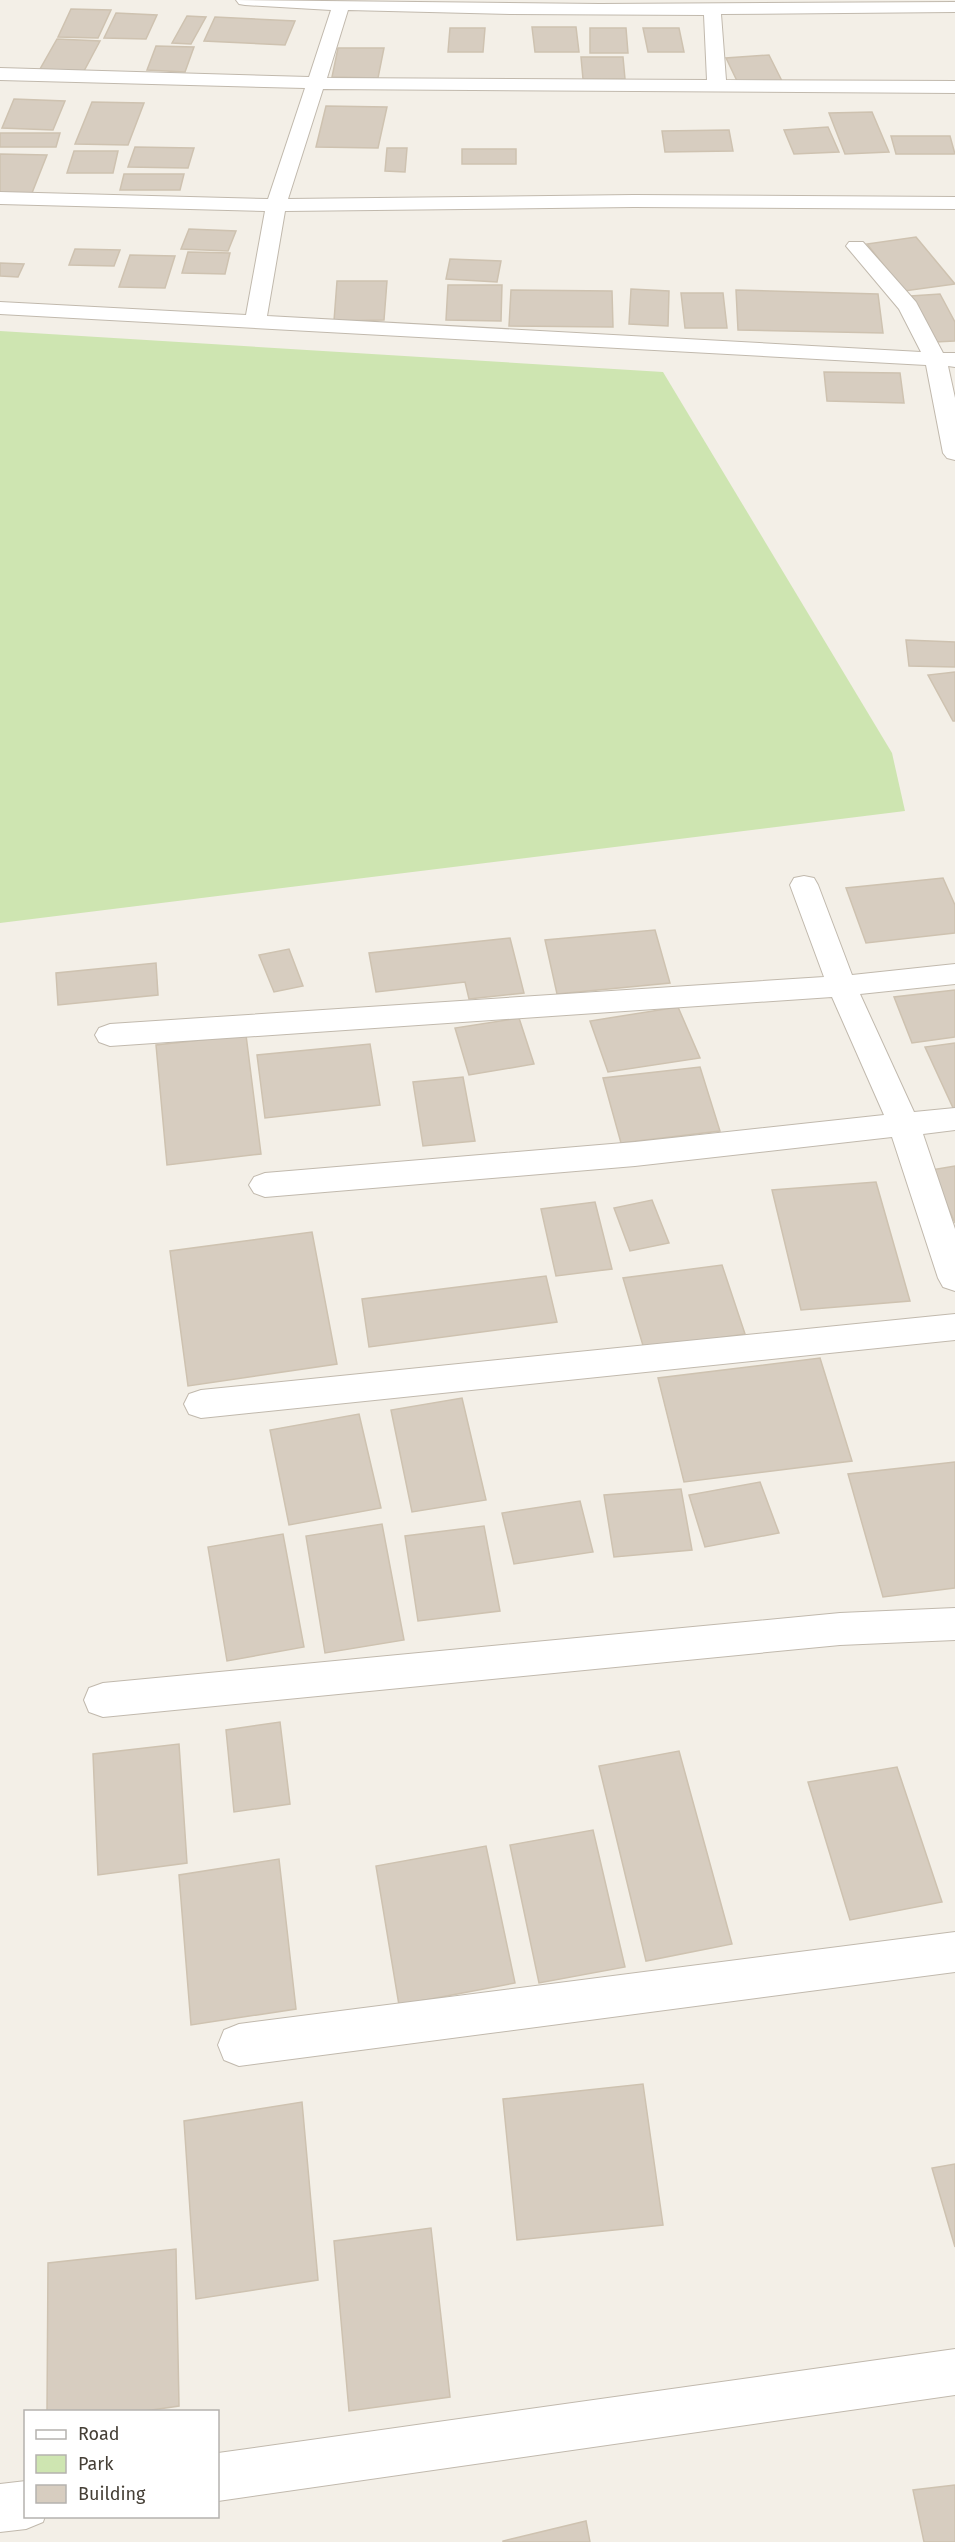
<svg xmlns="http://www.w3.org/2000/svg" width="955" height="2542" font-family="'Fira Sans',sans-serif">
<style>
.green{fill:#cee5b1}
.building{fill:#d7cdc0;stroke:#cec2b0;stroke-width:1.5}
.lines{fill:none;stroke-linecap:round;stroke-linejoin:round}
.minor-casing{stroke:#c1b9ad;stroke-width:2}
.minor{fill:#fff;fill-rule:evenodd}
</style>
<rect width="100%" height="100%" fill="#f3efe7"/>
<path class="green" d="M0 331 663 372 892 753 905 811 0 923Z"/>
<path class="building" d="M71 9 111 10 98 38 58 37Z
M116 13 157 15 146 39 104 38Z
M187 16 206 17 191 44 172 43Z
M215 17 295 21 285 45 204 41Z
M532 27H576L579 52H535Z
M450 28H485L483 52H448Z
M590 28H626L628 53H590Z
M643 28H679L684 52H648Z
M57 39 100 41 84 71 40 69Z
M156 46 194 47 185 72 147 70Z
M338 48H384L378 78 332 77Z
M769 55 782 81 738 83 726 58Z
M581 57H623L625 79H583Z
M14 99 65 101 53 130 2 128Z
M92 102 144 103 128 145 75 144Z
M326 106 387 107 378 148 316 147Z
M872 112 889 152 845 154 829 113Z
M828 127 839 152 794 154 784 130Z
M729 130 733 151 665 152 662 131Z
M0 133H60L56 147H0Z
M891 136H950L955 154H896Z
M135 147 194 148 188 168 128 167Z
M387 148H407L405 172 385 171Z
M462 149H516V164H462Z
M74 151H118L113 173H67Z
M0 154 47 155 32 193H0Z
M124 174H184L180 190H120Z
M189 229 236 231 228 251 181 249Z
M916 237 955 284 904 291 867 244Z
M75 249 120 250 114 266 69 265Z
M188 252 230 253 225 274 182 273Z
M130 255 175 256 165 288 119 287Z
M450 259 501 261 497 282 446 279Z
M0 263 24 264 18 277 0 276Z
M337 281H387L384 320 334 321Z
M448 285H502L501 321 446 320Z
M631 289 669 291 668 326 629 324Z
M511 290 612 291 613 327 509 326Z
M736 290 878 294 883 333 738 330Z
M681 293H723L727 328H685Z
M940 294 955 322V341L935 342 911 296Z
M824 372 900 373 904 403 827 401Z
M906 640 955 642V667L909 666Z
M955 672V721H953L928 675Z
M943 878 955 905V933L866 943 846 888Z
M655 930 670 983 557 994 545 940Z
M510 938 524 993 469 999 465 982 376 992 369 953Z
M289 949 303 986 274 992 259 955Z
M156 963 158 995 58 1005 56 973Z
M955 990V1037L912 1043 894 997Z
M678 1007 700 1058 608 1072 590 1021Z
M519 1018 534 1064 469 1075 455 1028Z
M246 1035 261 1154 167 1165 156 1045Z
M955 1043V1110H954L925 1047Z
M370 1044 380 1105 265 1118 257 1055Z
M700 1067 720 1131 621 1143 603 1078Z
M463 1077 475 1141 423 1146 413 1082Z
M955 1166V1223L931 1170Z
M876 1182 910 1301 801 1310 772 1190Z
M652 1200 669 1243 630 1251 614 1208Z
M595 1202 612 1269 556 1276 541 1209Z
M312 1232 337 1364 188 1386 170 1251Z
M722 1265 745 1334 644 1349 623 1278Z
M546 1276 557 1322 369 1347 362 1299Z
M820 1358 852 1461 684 1482 658 1378Z
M462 1398 486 1500 412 1512 391 1410Z
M359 1414 381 1508 289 1525 270 1430Z
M955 1462V1588L883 1597 848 1474Z
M760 1482 779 1533 705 1547 689 1495Z
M681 1489 692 1550 614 1557 604 1495Z
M580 1501 593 1552 514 1564 502 1513Z
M382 1524 404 1640 325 1653 306 1536Z
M484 1526 500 1611 418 1621 405 1536Z
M283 1534 304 1647 227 1661 208 1547Z
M280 1722 290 1804 234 1812 226 1730Z
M179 1744 187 1863 98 1875 93 1754Z
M679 1751 732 1944 646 1961 599 1766Z
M897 1767 942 1902 850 1920 808 1782Z
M593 1830 625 1967 539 1983 510 1845Z
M486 1846 515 1983 399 2005 376 1866Z
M279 1859 296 2009 191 2025 179 1875Z
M643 2084 663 2225 517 2240 503 2099Z
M302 2102 318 2280 196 2299 184 2121Z
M955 2164V2247L932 2168Z
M431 2228 450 2397 349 2411 334 2241Z
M176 2249 179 2406 138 2412H47L48 2263Z
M955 2485V2542H924L913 2490Z
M586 2521 590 2542H503V2541Z"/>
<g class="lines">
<defs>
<path id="minor" d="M236 0 600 4 955 2V12L721 14 726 80 955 81V93L323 89 288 199 634 195 955 197V209L634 207 285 211 267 316 921 352 899 309 846 246 849 242H863L916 302 943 353H955V367L948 366 955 398V460L947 458 943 453 926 365 0 314V302L246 315 265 211 0 204V192L268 199 305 88 0 80V68L309 77 331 10 245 5 239 4ZM348 10 511 14 704 15 707 80 327 78Z
M804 876 814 878 818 885 852 975 955 964V984L860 994 914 1112 955 1108V1130L923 1134 955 1229V1291L943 1287 938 1278 892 1137 635 1166 265 1197 254 1193 249 1185 254 1177 265 1173 635 1142 884 1115 832 997 110 1046 99 1042 95 1035 99 1028 110 1024 824 977 790 885 794 878Z
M955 1314V1340L201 1418 189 1414 184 1404 189 1394 201 1390Z
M955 1608V1640L840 1645 103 1717 89 1712 84 1700 89 1688 103 1683 840 1613Z
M955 1932V1972L239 2066 224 2060 218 2045 224 2030 239 2024Z
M955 2349V2395L218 2501V2453Z
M26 2481V2516H45L43 2522 26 2529 0 2532V2484Z"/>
</defs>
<use href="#minor" class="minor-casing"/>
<use href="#minor" class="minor"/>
</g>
<rect x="24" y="2410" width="195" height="108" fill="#ffffff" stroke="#b5b2af" stroke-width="1.5"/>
<rect x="36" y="2430" width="30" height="9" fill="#ffffff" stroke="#b5b2af" stroke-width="1.5"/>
<text x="78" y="2440" font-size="18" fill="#453f36">Road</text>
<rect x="36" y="2455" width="30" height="18" fill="#cee5b1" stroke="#b5b2af" stroke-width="1.5"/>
<text x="78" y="2470" font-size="18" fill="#453f36">Park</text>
<rect x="36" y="2485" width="30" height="18" fill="#d7cdc0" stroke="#b5b2af" stroke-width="1.5"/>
<text x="78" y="2500" font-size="18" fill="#453f36">Building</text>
</svg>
